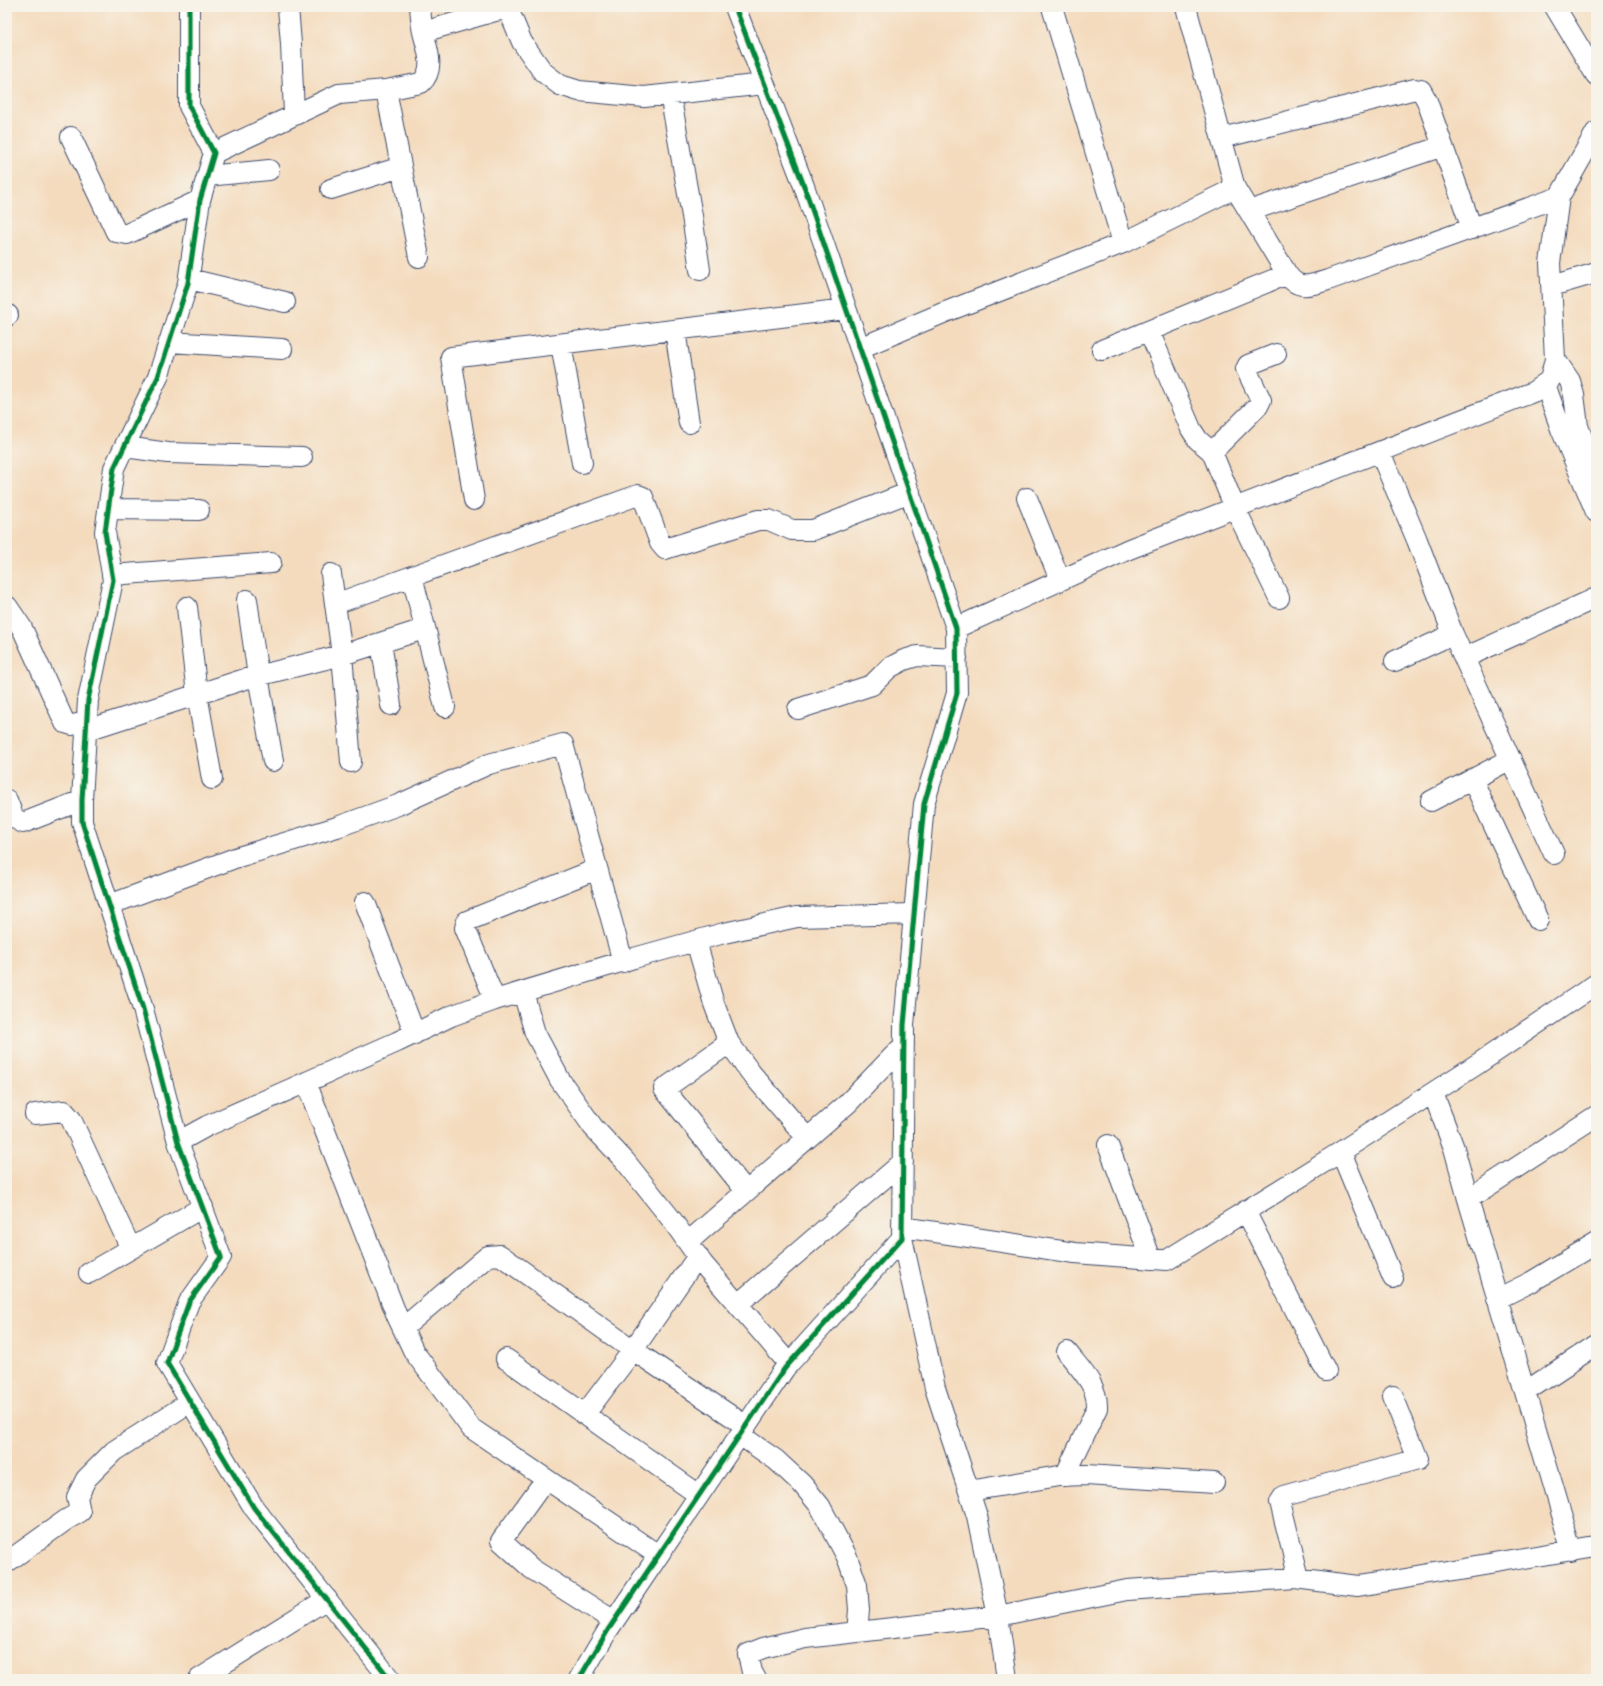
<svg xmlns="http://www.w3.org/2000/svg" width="1603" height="1686" font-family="Cardo,serif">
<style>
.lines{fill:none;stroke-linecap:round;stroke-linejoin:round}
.minor-casing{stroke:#3c496c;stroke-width:22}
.minor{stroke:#fff;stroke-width:20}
.cycleway-casing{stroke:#f7f3e8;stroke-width:8}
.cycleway{stroke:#00873e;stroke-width:5}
</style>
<rect width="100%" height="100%" fill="#f7f3e8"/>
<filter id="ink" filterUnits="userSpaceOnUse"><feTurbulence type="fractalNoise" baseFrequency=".025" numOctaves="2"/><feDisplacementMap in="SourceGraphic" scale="8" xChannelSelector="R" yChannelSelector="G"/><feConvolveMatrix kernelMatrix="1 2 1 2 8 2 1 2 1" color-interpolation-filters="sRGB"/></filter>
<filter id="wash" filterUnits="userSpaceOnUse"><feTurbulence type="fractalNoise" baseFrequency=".012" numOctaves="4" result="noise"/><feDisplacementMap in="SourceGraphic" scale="16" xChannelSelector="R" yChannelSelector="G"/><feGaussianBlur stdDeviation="0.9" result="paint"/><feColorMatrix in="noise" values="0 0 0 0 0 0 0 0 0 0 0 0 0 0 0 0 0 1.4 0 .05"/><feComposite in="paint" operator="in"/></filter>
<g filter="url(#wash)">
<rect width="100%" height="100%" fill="#f4dbbe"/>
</g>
<g filter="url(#ink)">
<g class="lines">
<defs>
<path id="minor" d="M189 7V106L214 153 200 200 188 283 158 377 114 468 105 532 113 580 88 700 82 800V822L143 1009 178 1142 221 1257 189 1302 167 1363 254 1508 390 1679
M288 7 291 44 294 114
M1052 7 1123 243
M1186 7 1235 188 1287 274C1298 291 1312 285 1328 280L1559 197
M1555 7 1596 75
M423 32 499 10 509 11 522 42 543 72 560 85 579 91 644 97 765 84
M386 90 419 257
M670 94 692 216 700 270
M71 137 116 232 127 234 200 200
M1222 138 1415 89 1421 90 1427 101 1472 229
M214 153 339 94 386 90 421 83C436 69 427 49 423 32 421 24 421 15 420 7
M207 176 269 170
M331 189 401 167
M1249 211 1443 146
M189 279 285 302
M1552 286 1596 273
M7 316 8 315
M675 330 689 423
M1152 338 1191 429 1198 440 1212 452 1235 508 1279 598
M169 342 282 349
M561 344 582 463
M860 348 943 313 1123 243 1235 188
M1102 350 1287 274
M1555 359 1570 381 1574 395 1578 426 1596 475
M1545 384 1561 429 1596 512
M125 447 168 453 302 457
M1212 452 1258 406 1261 400 1246 369 1248 365 1276 354
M1380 452 1417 540 1453 634 1554 854
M1027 498 1060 580
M474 500 451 357 846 309
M108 509 199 510
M331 574 342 655 351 762
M112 575 271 563
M412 576 445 707
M247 600 258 676 273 761
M335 604 638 495 643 497 660 543 665 549 758 520H769L792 530H813L910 492
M7 606 22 628 65 723 72 725 87 722
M187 607 197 694 212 779
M956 628 1129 549 1533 392 1550 380 1555 359 1550 263 1559 197 1596 132
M381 643 391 705
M1464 658 1596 598
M1395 661 1453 634
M798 709 872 685 889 668 904 660 917 656 957 658
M87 730 245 679 342 655 424 629
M1472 779 1538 920
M7 800 14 818 23 823 82 800
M1431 801 1511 759
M365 902 415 1034
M109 905 235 858 337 827 398 805 489 764 563 744 623 962
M696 941 714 1004 729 1043 751 1073 807 1138
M523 992 535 1033 560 1080 593 1127 625 1161 672 1220 703 1264 789 1364
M495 1000 465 928 467 921 597 869
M729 1043 664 1089 746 1191
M306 1082 397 1316 414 1352 471 1428 658 1555
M1433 1093 1454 1148 1468 1199 1572 1551
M35 1114 64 1111 71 1119 131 1249
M178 1142 207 1126 397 1042 451 1016 495 1000 634 958 724 933 797 917 914 914
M1108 1145 1151 1259
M1341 1152 1393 1278
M1468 1199 1596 1116
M1245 1211 1326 1371
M902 1227 1075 1253 1167 1260 1334 1156 1479 1063 1596 984
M902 1238 935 1388 977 1516 998 1616 1007 1679
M688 1242 847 1104 904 1045
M89 1273 203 1207
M1497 1299 1531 1282 1596 1243
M738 1304 903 1162
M403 1328 488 1256 500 1255 633 1350 746 1426
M506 1359 699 1495
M1525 1392 1596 1345
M585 1414 633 1350 698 1256
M740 1435 776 1460 802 1484 820 1506 847 1557 857 1585 859 1610 857 1632
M1065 1476 1097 1408C1098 1385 1080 1369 1067 1352
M545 1480 501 1541 532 1569 614 1621
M969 1491 1059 1476 1086 1475 1214 1483
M7 1562 66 1520 80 1512 77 1497 86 1479 114 1451 190 1402
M1299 1578 1280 1502 1284 1496 1418 1459 1393 1396
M199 1679 327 1599
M579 1679 608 1630 785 1368 902 1238 904 1025 924 804 957 693 956 628 804 186 735 7
M756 1679 752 1672 748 1654 763 1648 805 1638 998 1616 1127 1590 1295 1578 1358 1586 1596 1546"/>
</defs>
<use href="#minor" class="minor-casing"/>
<use href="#minor" class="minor"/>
<defs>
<path id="cycleway" d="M189 7V106L214 153 200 200 188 283 158 377 114 468 105 532 113 580 88 700 82 800V822L143 1009 178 1142 221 1257 189 1302 167 1363 254 1508 390 1679
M579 1679 608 1630 785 1368 902 1238 904 1025 924 804 957 693 956 628 804 186 735 7"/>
</defs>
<use href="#cycleway" class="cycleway-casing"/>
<use href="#cycleway" class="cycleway"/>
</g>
</g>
<rect width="1603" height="1686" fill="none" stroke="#f7f3e8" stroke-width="24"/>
</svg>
